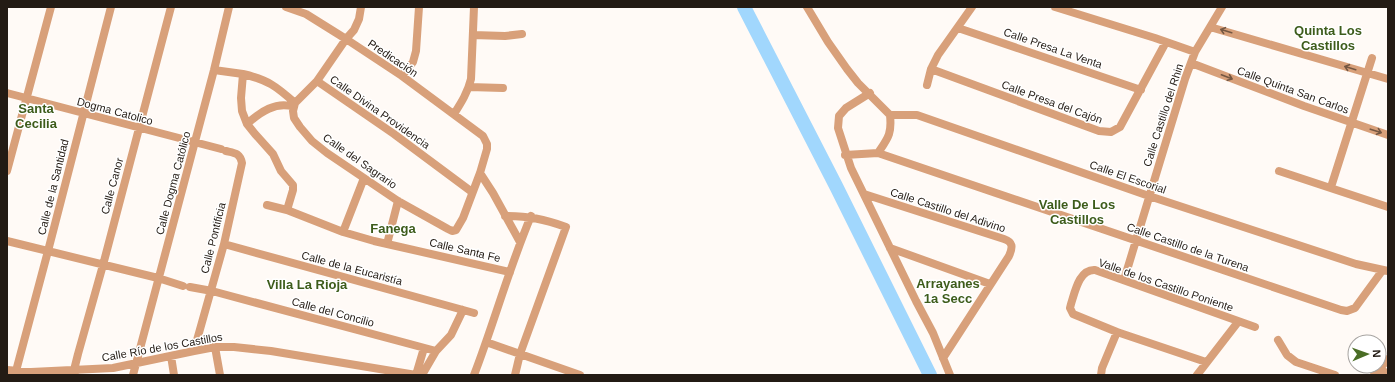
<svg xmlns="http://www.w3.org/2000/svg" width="1395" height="382" font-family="Arial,sans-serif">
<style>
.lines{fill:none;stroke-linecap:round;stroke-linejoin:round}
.river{stroke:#a1d7fd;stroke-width:14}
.minor{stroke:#d8a07a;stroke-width:8}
.oneway{stroke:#745742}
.labels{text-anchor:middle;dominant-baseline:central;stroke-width:3;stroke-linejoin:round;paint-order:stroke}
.street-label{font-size:11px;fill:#231b14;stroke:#fff}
.quarter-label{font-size:13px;font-weight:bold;fill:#3d5c1b;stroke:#fff}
</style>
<rect width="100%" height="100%" fill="#fffaf6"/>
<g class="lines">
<path class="river" d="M744 7 836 186 930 375"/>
<path class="minor" d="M286 7 306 14 346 39 402 76 483 136 487 144V149L480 173 463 218 456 230 452 231 448 229 398 201 327 153 312 141 300 127 294 118 293 111 295 103 317 81 346 39 354 30 359 19 361 7
M807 7 828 42 847 69 858 83 890 115H917L1149 196 1356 264 1388 271
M1055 7 1155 38 1195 52
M1210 27 1388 79
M958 28 1141 90
M473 35 505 36 522 34
M1191 63 1304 106 1388 135
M931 69 1099 131 1111 132 1120 127 1166 42
M214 70 243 74 241 98 242 111 247 124 255 134 273 154 281 171 293 185V190L287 210
M243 74C268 80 276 86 295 103
M402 76 413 62 416 51 419 7
M317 81 394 134 472 192
M927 85 931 69 938 55 972 7
M469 87 503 88
M7 93 221 149
M870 93 846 108 839 116 838 128 851 168 916 301 933 333 950 375
M454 114C461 103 468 92 471 79L474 7
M247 124C260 112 276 101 294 107
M878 153 1341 310 1347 311 1355 308 1382 271
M845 155 878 153C888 138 892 134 890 115
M7 171 51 7
M1279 171 1388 207
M480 173 493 193 520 242
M1331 187 1372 58
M864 194 1004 239C1013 242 1013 247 1009 256L943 358
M267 205 287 210 343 232 374 241 510 272
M505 216C528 216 544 219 566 227L520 354 515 375
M343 232 364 178
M7 241 158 278 183 286
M224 244 474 313
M387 244 398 201
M890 248 990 284
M1124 280 1185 79 1195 52 1222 7
M190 287 212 291 436 351
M197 340 224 244 242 163C240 153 235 153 226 151
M1278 340 1287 355 1296 362 1335 375
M486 342 580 375
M215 347 220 375
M171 356 174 375
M1206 362 1117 332 1073 314 1070 308 1071 304C1075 292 1079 269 1095 270L1255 327
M1380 368 1388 375
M7 370 31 372 113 368 194 351 215 347H234L271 351 416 375
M16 371 48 251 111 7
M75 375 74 370 78 354 103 265 171 7
M133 375 214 70 229 7
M416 375 424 348
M422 375 436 351 451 335 463 310
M474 375C494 323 509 268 531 216
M1101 375 1102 368 1117 332
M1197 375 1238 322
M1374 375 1388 359"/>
</g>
<defs><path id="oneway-shaft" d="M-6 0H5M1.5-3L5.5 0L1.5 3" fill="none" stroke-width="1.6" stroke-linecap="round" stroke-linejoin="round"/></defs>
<g class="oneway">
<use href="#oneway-shaft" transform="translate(1226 31) rotate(-163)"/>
<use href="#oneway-shaft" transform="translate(1350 68) rotate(-163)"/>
<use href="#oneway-shaft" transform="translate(1227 77) rotate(21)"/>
<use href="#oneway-shaft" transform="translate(1376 131) rotate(18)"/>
</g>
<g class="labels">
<g class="street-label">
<text transform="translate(1053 48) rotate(19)">Calle Presa La Venta</text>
<text transform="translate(393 58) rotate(34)">Predicación</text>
<text transform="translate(1293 90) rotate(20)">Calle Quinta San Carlos</text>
<text transform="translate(1052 102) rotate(20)">Calle Presa del Cajón</text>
<text transform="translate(115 111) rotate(15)">Dogma Catolico</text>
<text transform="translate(380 112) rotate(35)">Calle Divina Providencia</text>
<text transform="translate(1163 115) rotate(-72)">Calle Castillo del Rhin</text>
<text transform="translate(360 161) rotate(35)">Calle del Sagrario</text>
<text transform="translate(1128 177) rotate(19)">Calle El Escorial</text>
<text transform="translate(173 183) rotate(-75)">Calle Dogma Católico</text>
<text transform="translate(112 186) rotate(-75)">Calle Canor</text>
<text transform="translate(53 187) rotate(-76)">Calle de la Santidad</text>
<text transform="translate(948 210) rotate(18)">Calle Castillo del Adivino</text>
<text transform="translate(213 238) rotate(-76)">Calle Pontificia</text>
<text transform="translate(1188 247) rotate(19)">Calle Castillo de la Turena</text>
<text transform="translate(465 250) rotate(13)">Calle Santa Fe</text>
<text transform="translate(352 268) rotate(15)">Calle de la Eucaristía</text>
<text transform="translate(1166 285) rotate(19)">Valle de los Castillo Poniente</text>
<text transform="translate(333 312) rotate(15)">Calle del Concilio</text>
<text transform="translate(162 347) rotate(-10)">Calle Río de los Castillos</text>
</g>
<g class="quarter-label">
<text x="1328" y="30">Quinta Los<tspan x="1328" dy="15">Castillos</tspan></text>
<text x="36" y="108">Santa<tspan x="36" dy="15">Cecilia</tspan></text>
<text x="1077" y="204">Valle De Los<tspan x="1077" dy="15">Castillos</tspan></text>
<text x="393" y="228">Fanega</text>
<text x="948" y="283">Arrayanes<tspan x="948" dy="15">1a Secc</tspan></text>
<text x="307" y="284">Villa La Rioja</text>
</g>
</g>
<rect width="1395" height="382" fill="none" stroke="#231b14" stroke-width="16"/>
<g transform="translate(1367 354) rotate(88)"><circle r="19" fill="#ffffff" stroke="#a7a4a1"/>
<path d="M0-3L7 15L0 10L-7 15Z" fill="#4a6d25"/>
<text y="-6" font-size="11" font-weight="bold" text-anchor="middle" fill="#231b14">N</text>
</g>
</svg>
